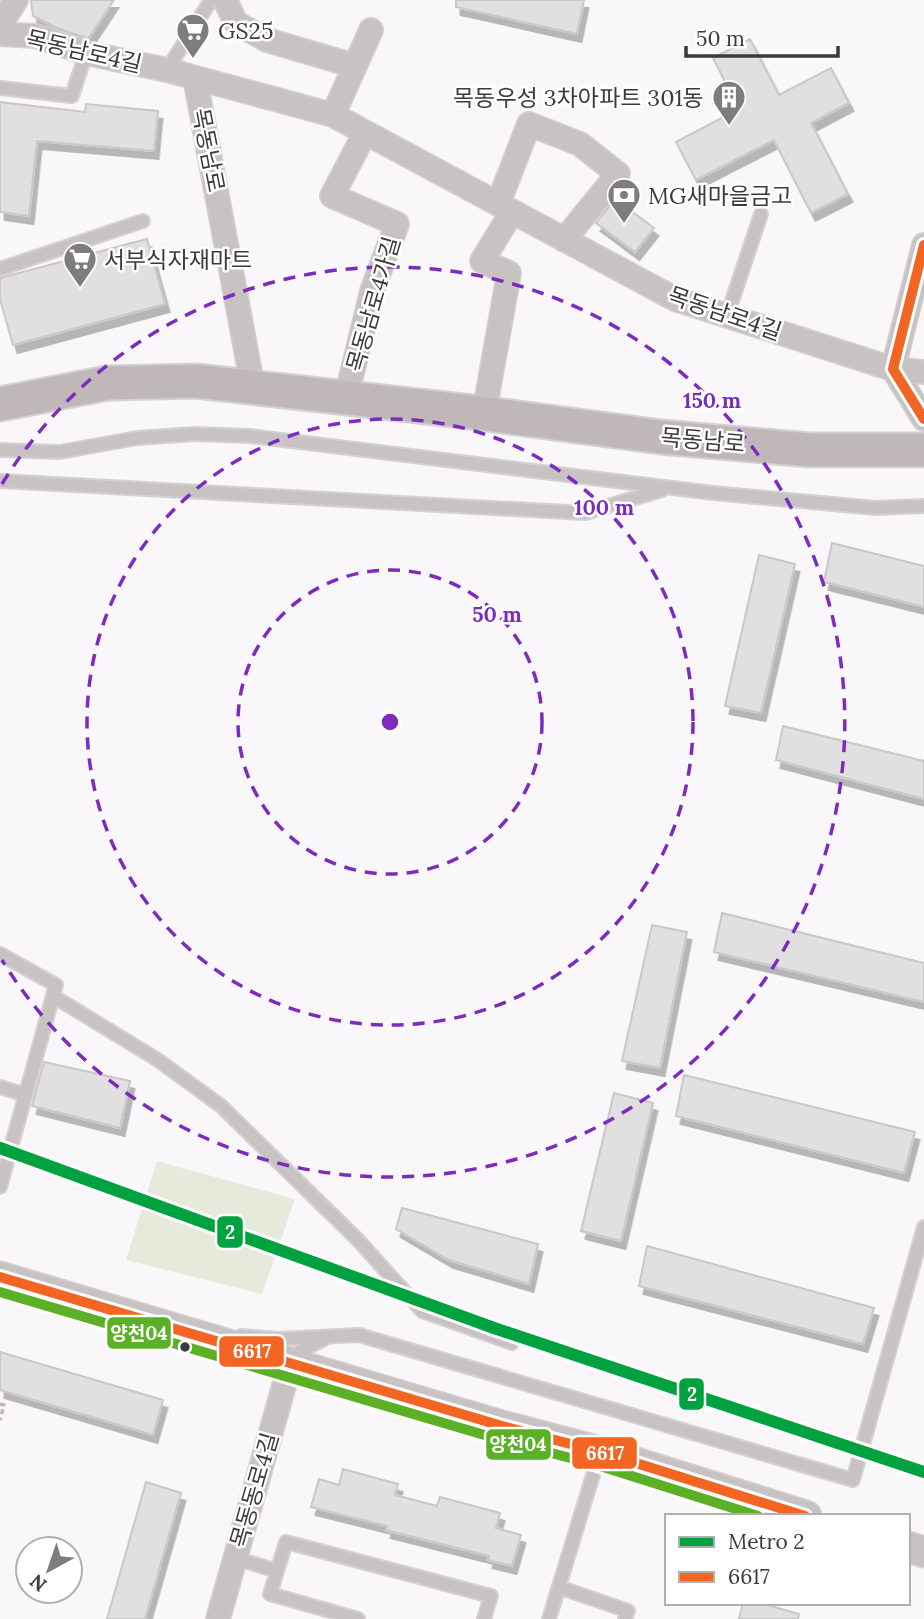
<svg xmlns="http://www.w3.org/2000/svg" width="924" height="1619" font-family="Lora,'Noto Sans KR',serif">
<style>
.green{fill:#e7e9db}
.building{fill:#e1dfdf;stroke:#c9c7c7;stroke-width:2;filter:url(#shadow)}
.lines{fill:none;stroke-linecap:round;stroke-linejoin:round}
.service-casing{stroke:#d3d1d3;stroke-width:16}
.minor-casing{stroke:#d3d1d3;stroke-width:26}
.tertiary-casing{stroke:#d3d1d3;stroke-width:33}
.secondary-casing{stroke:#d3d1d3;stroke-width:37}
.path{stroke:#bdb8b9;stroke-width:3.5;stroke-dasharray:5 3.5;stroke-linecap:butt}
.service{stroke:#c9c2c3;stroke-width:12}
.minor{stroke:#c9c2c3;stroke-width:23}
.tertiary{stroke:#c9c2c3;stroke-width:30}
.secondary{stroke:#c0b7b9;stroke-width:33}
.bus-1-casing{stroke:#fff;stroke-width:16}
.bus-2-casing{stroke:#fff;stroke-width:16}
.bus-1{stroke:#f26522;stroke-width:10}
.bus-2{stroke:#5bb025;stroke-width:10}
.metro-1-casing{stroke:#fff;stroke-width:18}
.metro-1{stroke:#00a23f;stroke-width:12}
.ring{fill:none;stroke:#7b2cbf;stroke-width:3.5;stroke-dasharray:12 9}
.bus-dot{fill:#3c3a3c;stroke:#fff;stroke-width:2.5}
.labels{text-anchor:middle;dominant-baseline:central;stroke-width:5;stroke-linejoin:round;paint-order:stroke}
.poi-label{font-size:23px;fill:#3c3a3c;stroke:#fff;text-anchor:start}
.street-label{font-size:23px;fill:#3c3a3c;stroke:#fff}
.centre{fill:#7b2cbf;stroke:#fff;stroke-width:3.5}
.ring-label{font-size:21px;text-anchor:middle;font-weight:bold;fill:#7b2cbf;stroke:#fff;stroke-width:5;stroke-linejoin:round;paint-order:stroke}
.line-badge{stroke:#fff;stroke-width:2.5}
.badge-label{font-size:19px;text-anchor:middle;font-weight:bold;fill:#fff}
</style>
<defs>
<filter id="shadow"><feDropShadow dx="4.5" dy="8" stdDeviation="0" flood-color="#0004"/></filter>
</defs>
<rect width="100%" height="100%" fill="#f9f7f9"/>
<path class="green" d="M157 1161 295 1199 262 1294 126 1260Z"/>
<path class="building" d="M31 0H114L88 39 57 28 33 16Z
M456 0H584L577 34 456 7Z
M750 39 779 95 831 68 849 103 811 123 848 194 811 213 774 140 696 180 676 142 739 109 713 58Z
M0 102 85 112 86 104 158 111 154 151 37 141 29 216 0 212Z
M615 199 654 228 635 252 596 223Z
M147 239 165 304 13 345 0 299V278Z
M832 543 924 566V607L824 582Z
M759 555 795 564 761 713 725 706Z
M783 726 924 761V799L776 760Z
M722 913 924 963V1002L714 952Z
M652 925 687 932 660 1068 622 1061Z
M44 1062 130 1081 120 1128 32 1106Z
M684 1075 915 1132 904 1173 676 1116Z
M614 1093 653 1103 621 1241 581 1231Z
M402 1208 538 1244 529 1284 449 1260 396 1229Z
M647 1246 874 1308 863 1344 639 1286Z
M0 1352 163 1400 153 1435 0 1390Z
M343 1469 398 1484 395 1495 437 1506 440 1497 500 1513 496 1528 521 1535 512 1566 488 1560 489 1556 386 1530 387 1526 311 1507 319 1479 339 1485Z
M146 1482 181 1493 145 1619H107Z
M743 1603H760L799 1614 798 1619H739Z"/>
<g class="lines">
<defs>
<path id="service" d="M167 70 211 0
M0 88 72 96 86 53
M0 269 143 221
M727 316 761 214
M0 450 60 452 137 438 195 434 250 436 713 493 876 508 924 506
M0 481 585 513 662 490
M0 954 56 985 0 1187
M53 996 158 1060 221 1106 358 1240 422 1311 512 1343
M0 1087 26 1095
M241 1336 278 1339 359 1335 853 1480 924 1227
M291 1361 301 1351 324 1339
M235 1558 277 1571
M559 1587 628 1611 625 1619
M358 1619 270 1594 286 1542 491 1596 484 1619
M549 1619 600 1452"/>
<path id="minor" d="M225 0 236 23 267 40 355 66
M0 25 16 0
M0 34 36 36 86 53 167 70 333 115 675 299 893 369 924 372
M195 78 253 388
M333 115 371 30
M498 204 529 124 580 144 618 174 564 240
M924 245 893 369 924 419
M346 398 372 291 397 224 332 196 365 133
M484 414 509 273 482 261 512 212
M218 1619 291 1361"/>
<path id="tertiary" d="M0 1277 502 1426 601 1452 806 1516
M908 1547 924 1552"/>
<path id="secondary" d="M0 404 107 383 196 381 472 412 661 437 810 450H924"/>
</defs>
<use href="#service" class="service-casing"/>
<use href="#minor" class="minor-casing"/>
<use href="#tertiary" class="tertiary-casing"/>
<use href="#secondary" class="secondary-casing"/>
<path class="path" d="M0 1404 4 1405 0 1420"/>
<use href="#service" class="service"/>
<use href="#minor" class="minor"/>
<use href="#tertiary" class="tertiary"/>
<use href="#secondary" class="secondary"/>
<defs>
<path id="bus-1" d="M924 245 893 369 924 419
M0 1277 502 1426 601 1452 805 1516"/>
<path id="bus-2" d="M0 1292 498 1439 597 1465 758 1516"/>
</defs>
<use href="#bus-1" class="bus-1-casing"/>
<use href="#bus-2" class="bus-2-casing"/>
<use href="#bus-1" class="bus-1"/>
<use href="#bus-2" class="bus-2"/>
<defs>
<path id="metro-1" d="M0 1148 494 1328 924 1472"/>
</defs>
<use href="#metro-1" class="metro-1-casing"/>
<use href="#metro-1" class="metro-1"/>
</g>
<g class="ring">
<circle cx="390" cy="722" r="152"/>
<circle cx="390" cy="722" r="303"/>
<path d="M2 484A455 455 0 1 1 2 960"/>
</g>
<defs>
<symbol id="supermarket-pin" viewBox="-11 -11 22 30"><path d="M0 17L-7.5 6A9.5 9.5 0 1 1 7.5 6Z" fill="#7e7c7e" stroke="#fff"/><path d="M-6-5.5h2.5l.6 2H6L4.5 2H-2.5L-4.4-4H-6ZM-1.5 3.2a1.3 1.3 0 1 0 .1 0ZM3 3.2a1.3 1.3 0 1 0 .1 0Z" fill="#fff"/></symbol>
<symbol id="building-pin" viewBox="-11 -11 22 30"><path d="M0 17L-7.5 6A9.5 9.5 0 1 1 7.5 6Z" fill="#7e7c7e" stroke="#fff"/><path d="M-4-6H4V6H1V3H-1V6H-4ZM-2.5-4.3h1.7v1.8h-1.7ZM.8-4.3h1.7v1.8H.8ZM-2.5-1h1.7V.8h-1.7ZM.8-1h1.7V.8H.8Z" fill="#fff"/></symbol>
<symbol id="bank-pin" viewBox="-11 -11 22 30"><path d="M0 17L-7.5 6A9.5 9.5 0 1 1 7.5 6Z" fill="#7e7c7e" stroke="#fff"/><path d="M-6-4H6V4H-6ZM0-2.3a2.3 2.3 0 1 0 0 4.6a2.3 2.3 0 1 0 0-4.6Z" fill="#fff"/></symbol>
</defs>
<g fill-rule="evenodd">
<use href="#supermarket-pin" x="174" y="11" width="38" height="52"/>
<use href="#building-pin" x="710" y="78" width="38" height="52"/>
<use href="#bank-pin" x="605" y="176" width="38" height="52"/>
<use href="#supermarket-pin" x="61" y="240" width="38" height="52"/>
</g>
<circle class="bus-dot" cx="185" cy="1347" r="6"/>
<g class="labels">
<g class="poi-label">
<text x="218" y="30">GS25</text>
<text x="704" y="97" text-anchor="end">목동우성 3차아파트 301동</text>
<text x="648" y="195">MG새마을금고</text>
<text x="104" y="259">서부식자재마트</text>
</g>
<g class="street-label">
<text transform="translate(84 51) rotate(13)">목동남로4길</text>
<text transform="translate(209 150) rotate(79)">목동남로</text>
<text transform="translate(373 304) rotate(-74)">목동남로4가길</text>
<text transform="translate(725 313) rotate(19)">목동남로4길</text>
<text transform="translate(703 440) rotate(5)">목동남로</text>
<text transform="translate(254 1490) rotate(-74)">목동동로4길</text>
</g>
</g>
<circle cx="390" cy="722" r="10" class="centre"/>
<g class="ring-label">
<text x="712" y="408">150 m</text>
<text x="604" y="515">100 m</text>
<text x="497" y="622">50 m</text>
</g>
<g class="line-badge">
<rect x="216" y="1215" width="28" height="34" rx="7" fill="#00a23f"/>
<rect x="106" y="1316" width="66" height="34" rx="7" fill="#5bb025"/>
<rect x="218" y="1335" width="67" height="33" rx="7" fill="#f26522"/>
<rect x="678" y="1377" width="27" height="34" rx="7" fill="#00a23f"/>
<rect x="485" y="1428" width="67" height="33" rx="7" fill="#5bb025"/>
<rect x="571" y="1436" width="67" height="34" rx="7" fill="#f26522"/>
</g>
<g class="badge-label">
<text x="230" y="1239">2</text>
<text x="139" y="1340">양천04</text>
<text x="252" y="1358">6617</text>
<text x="692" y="1401">2</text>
<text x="518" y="1451">양천04</text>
<text x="605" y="1460">6617</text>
</g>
<rect x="665" y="1514" width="245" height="91" fill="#ffffff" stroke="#b1b0b1" stroke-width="2"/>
<rect x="679" y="1537" width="35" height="10" fill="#00a23f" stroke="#b1b0b1" stroke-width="2"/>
<text x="728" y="1549" font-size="21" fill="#3c3a3c">Metro 2</text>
<rect x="679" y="1572" width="35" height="10" fill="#f26522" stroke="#b1b0b1" stroke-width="2"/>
<text x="728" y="1584" font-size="21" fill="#3c3a3c">6617</text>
<g transform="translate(49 1570) rotate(220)"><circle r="33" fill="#ffffff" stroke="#b1b0b1" stroke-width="2"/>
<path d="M0-5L12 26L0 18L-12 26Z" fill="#7e7c7e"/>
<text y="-10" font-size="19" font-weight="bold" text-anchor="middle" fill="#3c3a3c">N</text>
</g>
<path d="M686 46v10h152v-10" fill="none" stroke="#3c3a3c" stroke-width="3.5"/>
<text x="696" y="46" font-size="21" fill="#3c3a3c" stroke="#ffffff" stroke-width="5" paint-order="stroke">50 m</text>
</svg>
